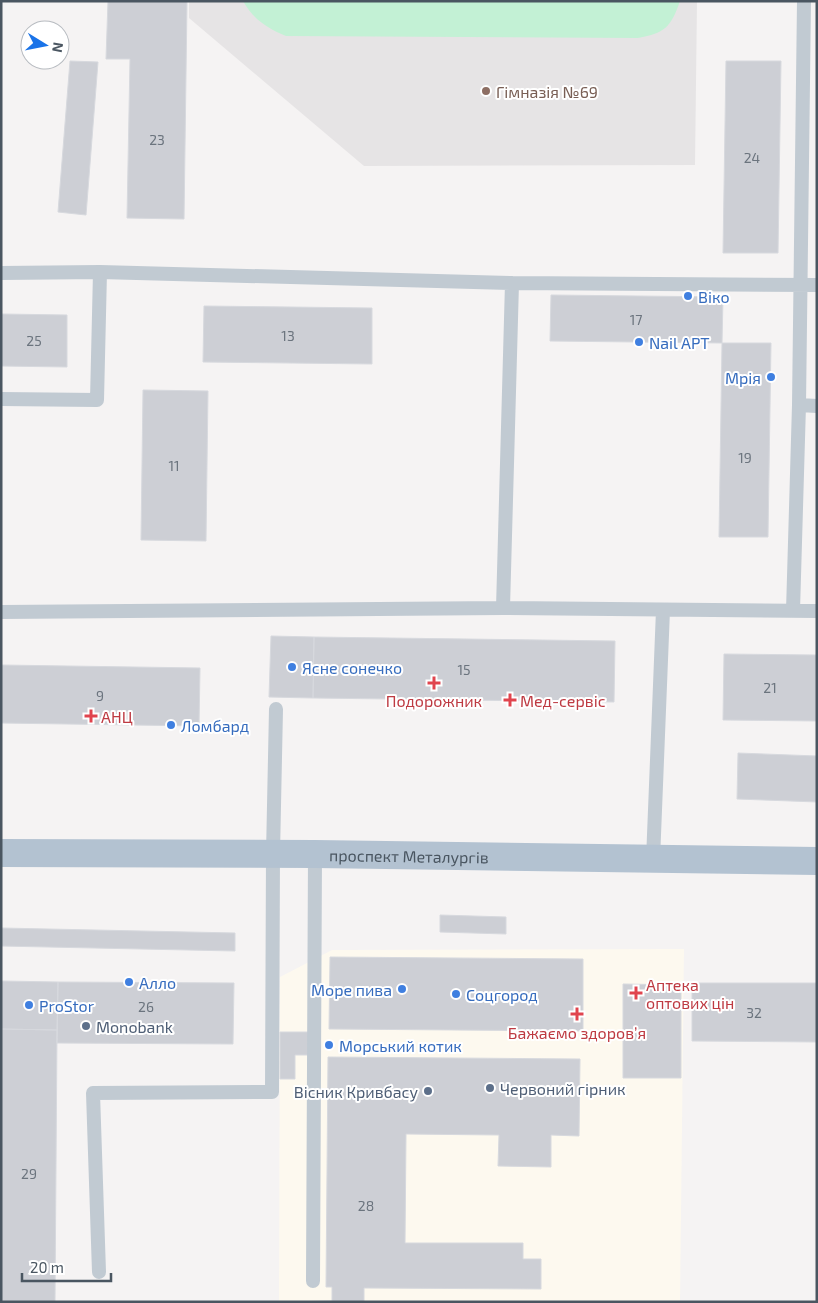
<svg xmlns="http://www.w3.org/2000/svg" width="818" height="1303" font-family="'Exo 2',sans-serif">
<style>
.commercial{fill:#fdf9ef}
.education{fill:#e6e4e5}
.green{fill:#c3f1d5}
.building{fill:#cdcfd5;stroke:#d7d9de}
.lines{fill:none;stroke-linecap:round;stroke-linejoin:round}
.service{stroke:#c1cad2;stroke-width:14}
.primary{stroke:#b3c2d1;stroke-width:28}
.education-dot{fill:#8d6e63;stroke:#fff;stroke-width:2}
.shop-dot{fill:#3f7fe0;stroke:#fff;stroke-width:2}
.health-dot{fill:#e0444e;stroke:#fff;stroke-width:2}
.service-dot{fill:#5c6f8a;stroke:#fff;stroke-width:2}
.labels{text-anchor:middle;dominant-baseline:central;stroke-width:4;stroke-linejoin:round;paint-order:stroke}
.number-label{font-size:14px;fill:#6b747e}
.education-label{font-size:16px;fill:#785e54;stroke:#fff;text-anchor:start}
.shop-label{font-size:16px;fill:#366cbe;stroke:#fff;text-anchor:start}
.health-label{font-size:16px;fill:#be3a42;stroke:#fff;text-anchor:start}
.street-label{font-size:16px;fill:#4a5661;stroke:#fff}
.service-label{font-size:16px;fill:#4e5e75;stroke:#fff;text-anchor:start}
</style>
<rect width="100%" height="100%" fill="#f5f3f3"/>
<path class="commercial" d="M684 949 680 1302H279L280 977 332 950Z"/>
<path class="education" d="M189 1H697L695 165 364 166 189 18Z"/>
<path class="green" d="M243 1H680C671 27 665 33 638 38L286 36C267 28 253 19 243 1Z"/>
<path class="building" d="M108 1H187L184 219 127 218 130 59H106Z
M70 61 98 62 86 215 58 212Z
M726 61H781L778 253H723Z
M551 295 723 297 722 343 550 341Z
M204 306 372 308V364L203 362Z
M1 314 67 315V367L1 366Z
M722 343H771L768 537H719Z
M143 390 208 391 206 541 141 540Z
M271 636 314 637 313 698 269 697Z
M314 637 615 641 614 702 313 698Z
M724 654 817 655V721L723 720Z
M1 665 200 668 199 726 1 723Z
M738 753 817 756V802L737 799Z
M440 915 506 917V934L440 932Z
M1 928 235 933V951L1 946Z
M330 957 583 959V1031L329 1029Z
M1 981 58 982 57 1030 1 1029Z
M58 982 234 983 233 1044 57 1043Z
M692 983H817V1042L692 1041Z
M623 984 681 985V1078H623Z
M1 1029 57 1030 55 1302H1Z
M280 1032H311L310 1055H295V1079H280Z
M328 1057 580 1059 579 1136 551 1135V1167L498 1166 499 1135 406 1134 405 1243H523V1259H541V1289L364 1288V1302H291L332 1301V1287H326Z"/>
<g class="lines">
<path class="service" d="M804 1 799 405 817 406
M100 272 512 283 817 285
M1 273 100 272 97 400 1 399
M503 608 512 283
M793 611 799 405
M1 612 503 608 817 611
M653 860 663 610
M99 1272 93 1093 272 1092 273 854 276 709
M313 1281 315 854"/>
<path class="primary" id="s1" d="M1 853 315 854 817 861"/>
</g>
<circle class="education-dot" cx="486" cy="91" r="5"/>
<g class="shop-dot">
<circle cx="688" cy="296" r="5"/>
<circle cx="639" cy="342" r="5"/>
<circle cx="771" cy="377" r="5"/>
<circle cx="292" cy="667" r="5"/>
<circle cx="171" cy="725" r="5"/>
<circle cx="129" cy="982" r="5"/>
<circle cx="402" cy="989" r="5"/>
<circle cx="456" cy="994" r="5"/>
<circle cx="29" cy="1005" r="5"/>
<circle cx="329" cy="1045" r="5"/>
</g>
<g class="health-dot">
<path d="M431.5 675.5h5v5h5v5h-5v5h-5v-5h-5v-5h5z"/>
<path d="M507.5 692.5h5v5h5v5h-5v5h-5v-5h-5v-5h5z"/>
<path d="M88.5 708.5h5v5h5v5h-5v5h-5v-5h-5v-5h5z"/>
<path d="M633.5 985.5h5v5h5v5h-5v5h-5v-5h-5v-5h5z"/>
<path d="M574.5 1006.5h5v5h5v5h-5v5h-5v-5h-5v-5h5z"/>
</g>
<g class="service-dot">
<circle cx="86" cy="1026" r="5"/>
<circle cx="490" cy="1088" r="5"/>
<circle cx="428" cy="1091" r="5"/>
</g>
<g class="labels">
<g class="number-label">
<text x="157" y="139">23</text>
<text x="752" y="157">24</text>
<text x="636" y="319">17</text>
<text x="288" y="335">13</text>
<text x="34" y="340">25</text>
<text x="745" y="457">19</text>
<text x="174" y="465">11</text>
<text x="464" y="669">15</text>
<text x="770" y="687">21</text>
<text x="100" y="695">9</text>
<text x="146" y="1006">26</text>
<text x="754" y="1012">32</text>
<text x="29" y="1173">29</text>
<text x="366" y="1205">28</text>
</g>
<g class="education-label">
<text x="496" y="91">Гімназія №69</text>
</g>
<g class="shop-label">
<text x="698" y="296">Віко</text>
<text x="649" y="342">Nail АРТ</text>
<text x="761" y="377" text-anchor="end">Мрія</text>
<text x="302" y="667">Ясне сонечко</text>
<text x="181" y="725">Ломбард</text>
<text x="139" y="982">Алло</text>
<text x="392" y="989" text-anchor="end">Море пива</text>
<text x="466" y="994">Соцгород</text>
<text x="39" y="1005">ProStor</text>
<text x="339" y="1045">Морський котик</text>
</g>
<g class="health-label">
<text x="434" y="700" text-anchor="middle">Подорожник</text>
<text x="520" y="700">Мед-сервіс</text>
<text x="101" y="716">АНЦ</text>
<text x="646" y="984">Аптека<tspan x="646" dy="18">оптових цін</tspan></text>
<text x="577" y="1032" text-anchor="middle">Бажаємо здоровʼя</text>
</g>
<g class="street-label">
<text stroke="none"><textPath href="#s1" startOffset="408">проспект Металургів</textPath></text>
</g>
<g class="service-label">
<text x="96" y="1026">Monobank</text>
<text x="500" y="1088">Червоний гірник</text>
<text x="418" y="1091" text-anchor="end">Вісник Кривбасу</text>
</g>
</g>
<rect width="818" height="1303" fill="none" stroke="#4a5661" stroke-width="5"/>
<g transform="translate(45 45) rotate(100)"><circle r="24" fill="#ffffff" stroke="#b7bbc0"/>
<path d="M0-4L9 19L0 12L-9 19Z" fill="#1a73e8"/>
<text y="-8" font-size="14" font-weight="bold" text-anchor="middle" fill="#4a5661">N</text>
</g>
<path d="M22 1273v8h89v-8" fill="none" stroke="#4a5661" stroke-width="2.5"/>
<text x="30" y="1273" font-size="15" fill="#4a5661" stroke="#ffffff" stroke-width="4" paint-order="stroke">20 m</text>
</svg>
